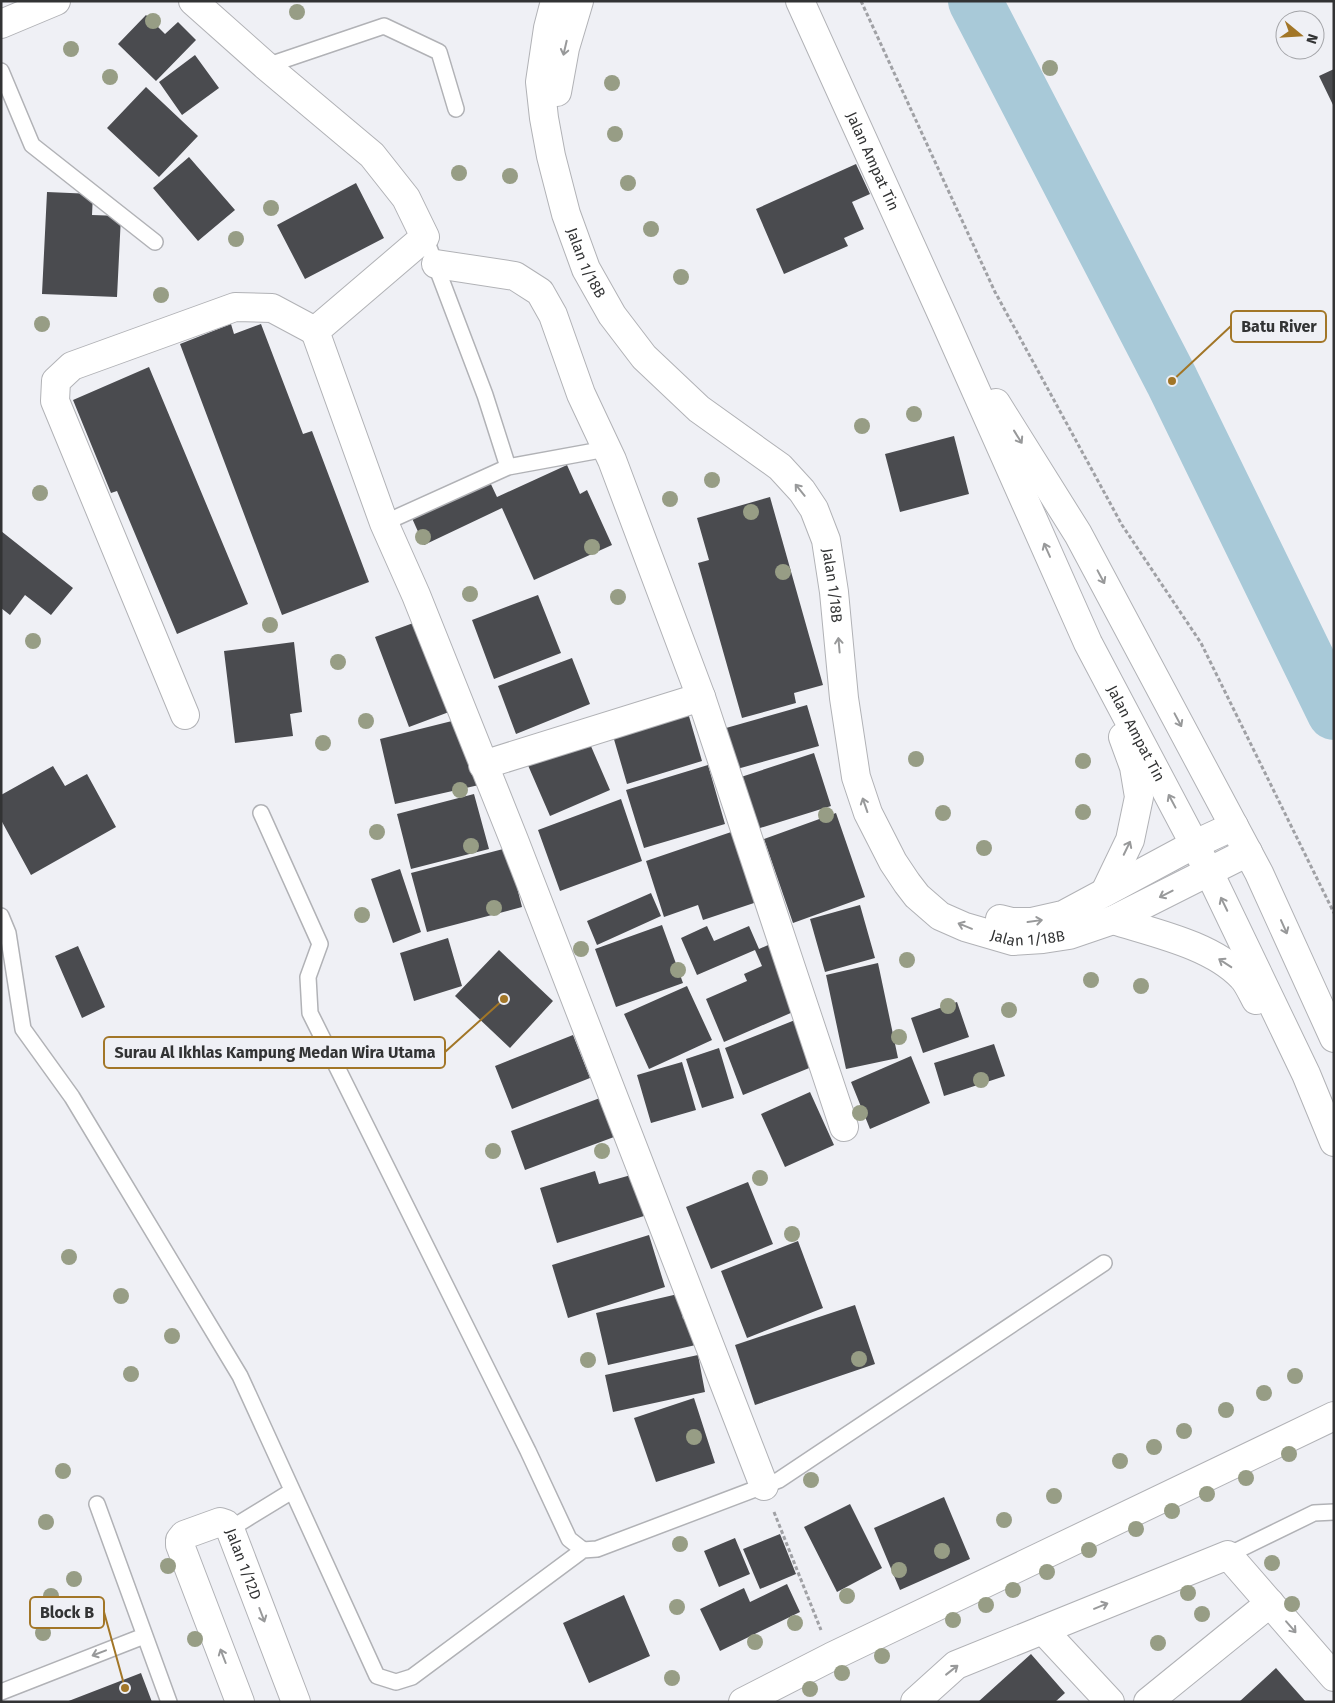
<svg xmlns="http://www.w3.org/2000/svg" width="1335" height="1703" font-family="'Fira Sans',sans-serif">
<style>
.lines{fill:none;stroke-linecap:round;stroke-linejoin:round}
.river{stroke:#a8c9d8;stroke-width:54}
.building{fill:#4a4b4f}
.service-casing{stroke:#b1b2b6;stroke-width:18}
.minor-casing{stroke:#b1b2b6;stroke-width:30}
.tertiary-casing{stroke:#b1b2b6;stroke-width:30}
.path{stroke:#a0a1a5;stroke-width:3;stroke-dasharray:4 2.5;stroke-linecap:butt}
.service{stroke:#fff;stroke-width:15}
.minor{stroke:#fff;stroke-width:28}
.tertiary{stroke:#fff;stroke-width:28}
.tree{fill:#979d85}
.oneway{stroke:#98999a}
.labels{text-anchor:middle;dominant-baseline:central;stroke-width:5;stroke-linejoin:round;paint-order:stroke}
.street-label{font-size:15px;fill:#323334;stroke:#eff0f5}
.leader{fill:none;stroke:#a27627;stroke-width:2}
.callout-dot{fill:#a27627;stroke:#eff0f5;stroke-width:2}
.callout{fill:#eff0f5;stroke:#a27627;stroke-width:2}
.callout-label{font-size:16px;text-anchor:middle;font-weight:bold;fill:#323334}
</style>
<rect width="100%" height="100%" fill="#eff0f5"/>
<g class="lines">
<path class="river" d="M975 1 1172 381 1334 713"/>
</g>
<path class="building" d="M146 15 165 34 178 22 196 40 156 81 118 44Z
M195 55 219 88 182 115 159 82Z
M1334 69V107L1319 76Z
M146 87 198 136 159 177 107 128Z
M189 157 235 210 198 241 153 188Z
M856 164 870 194 852 202 864 229 844 238 848 246 784 274 756 209Z
M356 183 384 238 305 279 277 225Z
M47 192 93 194 92 215 121 216 117 297 42 294Z
M231 324 234 334 261 324 303 434 312 431 369 582 282 615 180 344Z
M149 367 248 604 177 634 117 491 111 493 73 400Z
M954 436 969 494 900 512 885 454Z
M567 465 580 494 587 490 612 545 534 580 502 508 424 545 411 516 489 480 497 497Z
M770 497 823 685 794 693 796 703 742 718 698 563 709 560 697 518Z
M1 531 73 588 51 615 25 595 10 615 1 608Z
M538 595 561 653 494 679 472 620Z
M416 622 449 712 409 727 375 637Z
M294 642 302 712 290 714 293 736 235 743 224 651Z
M572 658 590 704 516 734 498 686Z
M807 705 819 746 730 771 719 730Z
M686 706 702 761 627 784 611 729Z
M456 720 479 785 395 804 380 739Z
M587 737 610 790 550 816 527 763Z
M814 753 831 806 757 829 741 777Z
M708 765 725 824 644 848 626 790Z
M53 766 65 786 87 774 116 827 31 875 1 820V795Z
M474 794 489 849 411 869 397 814Z
M621 799 642 861 560 891 538 830Z
M836 813 865 897 793 923 764 839Z
M740 829 763 900 703 920 698 905 664 917 646 861Z
M507 848 522 907 427 932 411 873Z
M400 869 421 932 393 943 371 879Z
M651 893 661 916 597 945 587 921Z
M860 905 875 958 825 972 810 919Z
M662 925 683 983 616 1007 595 949Z
M707 926 714 941 749 926 759 949 775 942 790 979 781 984 793 1012 724 1042 706 999 747 981 744 974 762 966 755 950 697 975 681 938Z
M448 938 462 986 414 1001 400 953Z
M78 946 105 1007 82 1018 55 956Z
M499 950 553 1001 510 1048 455 996Z
M878 963 898 1058 846 1069 826 975Z
M687 986 712 1040 649 1069 624 1014Z
M957 1002 969 1037 923 1053 911 1018Z
M800 1018 819 1064 743 1095 725 1048Z
M573 1035 590 1078 512 1109 495 1066Z
M994 1044 1005 1076 944 1096 934 1063Z
M719 1048 734 1098 702 1108 686 1059Z
M911 1056 930 1103 870 1129 851 1082Z
M682 1062 696 1110 651 1123 637 1075Z
M810 1092 834 1145 785 1167 761 1114Z
M600 1098 614 1137 525 1170 511 1131Z
M595 1171 599 1184 631 1175 644 1216 557 1243 540 1188Z
M748 1182 773 1244 711 1269 686 1207Z
M649 1235 665 1287 568 1318 552 1265Z
M798 1241 823 1308 747 1338 721 1271Z
M678 1294 683 1319 694 1317 700 1344 608 1365 596 1313Z
M855 1305 875 1364 755 1405 735 1345Z
M698 1355 705 1392 613 1412 605 1375Z
M694 1398 715 1463 656 1482 634 1418Z
M944 1497 970 1559 900 1590 874 1528Z
M850 1504 882 1568 837 1592 804 1527Z
M780 1534 796 1574 760 1589 743 1549Z
M735 1538 750 1574 719 1587 704 1551Z
M787 1584 800 1612 720 1651 700 1609 744 1588 750 1602Z
M624 1595 650 1656 589 1683 563 1623Z
M1031 1654 1065 1693 1055 1702H978Z
M1276 1668 1306 1702H1239Z
M141 1673 152 1702H66Z"/>
<g class="lines">
<defs>
<path id="service" d="M266 66 384 26 439 52 456 109
M1 71 32 145 155 242
M508 467 606 449
M384 523 508 467 485 395 425 237
M261 813 320 944 308 977 310 1013 528 1451 569 1539 583 1550 597 1549 779 1480 1104 1263
M1 916 8 933 23 1029 72 1097 240 1376 377 1676 396 1682 412 1677 583 1550
M97 1504 169 1702
M230 1529 292 1491
M1228 1555 1314 1513 1334 1512
M1 1692 144 1636"/>
<g id="minor">
<path d="M193 1 266 66 372 155 406 198 425 237 315 331 384 523 416 595 514 840 764 1486"/>
<path id="s1" d="M555 1 548 28 540 82 544 118 551 156 566 214 586 269 612 315 644 357 699 409 780 467 802 491 814 509 826 540 834 592 844 698 856 777 868 813 893 862 907 883 917 896 940 916 965 927 1013 941 1043 939 1069 935 1113 920 1248 852"/>
<path d="M1 24 56 1"/>
<path d="M557 92 565 48 579 1"/>
<path d="M436 264 515 276 540 292 553 315 581 394 612 460 701 697 844 1127"/>
<path d="M185 715 55 401 56 381 72 366 235 307 272 308 315 331"/>
<path d="M483 765 701 697"/>
<path d="M1000 919 1012 922H1032L1063 915 1195 844 1234 826"/>
<path d="M1043 1630 1110 1702"/>
<path id="s2" d="M240 1702 180 1545V1540L184 1535 220 1522 226 1524 230 1529 296 1702"/>
<path d="M743 1702 831 1657 1334 1416"/>
<path d="M915 1702 956 1665 1228 1555 1334 1677"/>
<path d="M1148 1702 1270 1603"/>
</g>
<g id="tertiary">
<path id="s3" d="M800 1 945 321 1088 643 1209 872 1306 1074 1334 1142"/>
<path d="M996 403 1078 534 1259 873 1334 1038"/>
<path d="M1105 892 1130 840 1139 797 1134 767 1123 737"/>
<path d="M1113 920C1154 933 1212 945 1242 977 1248 983 1252 993 1256 1000"/>
</g>
</defs>
<use href="#service" class="service-casing"/>
<use href="#minor" class="minor-casing"/>
<use href="#tertiary" class="tertiary-casing"/>
<path class="path" d="M861 1 995 292 1122 525 1201 643 1334 913
M774 1512 821 1630"/>
<use href="#service" class="service"/>
<use href="#minor" class="minor"/>
<use href="#tertiary" class="tertiary"/>
</g>
<g class="tree">
<circle cx="297" cy="12" r="8"/>
<circle cx="153" cy="21" r="8"/>
<circle cx="71" cy="49" r="8"/>
<circle cx="1050" cy="68" r="8"/>
<circle cx="110" cy="77" r="8"/>
<circle cx="612" cy="83" r="8"/>
<circle cx="615" cy="134" r="8"/>
<circle cx="459" cy="173" r="8"/>
<circle cx="510" cy="176" r="8"/>
<circle cx="628" cy="183" r="8"/>
<circle cx="271" cy="208" r="8"/>
<circle cx="651" cy="229" r="8"/>
<circle cx="236" cy="239" r="8"/>
<circle cx="681" cy="277" r="8"/>
<circle cx="161" cy="295" r="8"/>
<circle cx="42" cy="324" r="8"/>
<circle cx="914" cy="414" r="8"/>
<circle cx="862" cy="426" r="8"/>
<circle cx="712" cy="480" r="8"/>
<circle cx="40" cy="493" r="8"/>
<circle cx="670" cy="499" r="8"/>
<circle cx="751" cy="512" r="8"/>
<circle cx="423" cy="537" r="8"/>
<circle cx="592" cy="547" r="8"/>
<circle cx="783" cy="572" r="8"/>
<circle cx="470" cy="594" r="8"/>
<circle cx="618" cy="597" r="8"/>
<circle cx="270" cy="625" r="8"/>
<circle cx="33" cy="641" r="8"/>
<circle cx="338" cy="662" r="8"/>
<circle cx="366" cy="721" r="8"/>
<circle cx="323" cy="743" r="8"/>
<circle cx="916" cy="759" r="8"/>
<circle cx="1083" cy="761" r="8"/>
<circle cx="460" cy="790" r="8"/>
<circle cx="1083" cy="812" r="8"/>
<circle cx="943" cy="813" r="8"/>
<circle cx="826" cy="815" r="8"/>
<circle cx="377" cy="832" r="8"/>
<circle cx="471" cy="846" r="8"/>
<circle cx="984" cy="848" r="8"/>
<circle cx="494" cy="908" r="8"/>
<circle cx="362" cy="915" r="8"/>
<circle cx="581" cy="949" r="8"/>
<circle cx="907" cy="960" r="8"/>
<circle cx="678" cy="970" r="8"/>
<circle cx="1091" cy="980" r="8"/>
<circle cx="1141" cy="986" r="8"/>
<circle cx="948" cy="1006" r="8"/>
<circle cx="1009" cy="1010" r="8"/>
<circle cx="899" cy="1037" r="8"/>
<circle cx="981" cy="1080" r="8"/>
<circle cx="860" cy="1113" r="8"/>
<circle cx="493" cy="1151" r="8"/>
<circle cx="602" cy="1151" r="8"/>
<circle cx="760" cy="1178" r="8"/>
<circle cx="792" cy="1234" r="8"/>
<circle cx="69" cy="1257" r="8"/>
<circle cx="121" cy="1296" r="8"/>
<circle cx="172" cy="1336" r="8"/>
<circle cx="859" cy="1359" r="8"/>
<circle cx="588" cy="1360" r="8"/>
<circle cx="131" cy="1374" r="8"/>
<circle cx="1295" cy="1376" r="8"/>
<circle cx="1264" cy="1393" r="8"/>
<circle cx="1226" cy="1410" r="8"/>
<circle cx="1184" cy="1431" r="8"/>
<circle cx="694" cy="1437" r="8"/>
<circle cx="1154" cy="1447" r="8"/>
<circle cx="1289" cy="1454" r="8"/>
<circle cx="1120" cy="1461" r="8"/>
<circle cx="63" cy="1471" r="8"/>
<circle cx="1246" cy="1478" r="8"/>
<circle cx="811" cy="1480" r="8"/>
<circle cx="1207" cy="1494" r="8"/>
<circle cx="1054" cy="1496" r="8"/>
<circle cx="1172" cy="1511" r="8"/>
<circle cx="1004" cy="1520" r="8"/>
<circle cx="46" cy="1522" r="8"/>
<circle cx="1136" cy="1529" r="8"/>
<circle cx="680" cy="1544" r="8"/>
<circle cx="1089" cy="1550" r="8"/>
<circle cx="942" cy="1551" r="8"/>
<circle cx="1272" cy="1563" r="8"/>
<circle cx="168" cy="1566" r="8"/>
<circle cx="899" cy="1570" r="8"/>
<circle cx="1047" cy="1572" r="8"/>
<circle cx="74" cy="1579" r="8"/>
<circle cx="1013" cy="1590" r="8"/>
<circle cx="1188" cy="1593" r="8"/>
<circle cx="51" cy="1596" r="8"/>
<circle cx="847" cy="1596" r="8"/>
<circle cx="1292" cy="1604" r="8"/>
<circle cx="986" cy="1605" r="8"/>
<circle cx="677" cy="1607" r="8"/>
<circle cx="1202" cy="1614" r="8"/>
<circle cx="953" cy="1620" r="8"/>
<circle cx="795" cy="1623" r="8"/>
<circle cx="43" cy="1633" r="8"/>
<circle cx="195" cy="1639" r="8"/>
<circle cx="755" cy="1642" r="8"/>
<circle cx="1158" cy="1643" r="8"/>
<circle cx="882" cy="1656" r="8"/>
<circle cx="842" cy="1673" r="8"/>
<circle cx="672" cy="1678" r="8"/>
<circle cx="810" cy="1689" r="8"/>
</g>
<defs><path id="oneway-shaft" d="M-6 0H5M1.5-3L5.5 0L1.5 3" fill="none" stroke-width="1.6" stroke-linecap="round" stroke-linejoin="round" transform="scale(1.25)"/></defs>
<g class="oneway">
<use href="#oneway-shaft" transform="translate(565 48) rotate(103)"/>
<use href="#oneway-shaft" transform="translate(1018 437) rotate(58)"/>
<use href="#oneway-shaft" transform="translate(800 490) rotate(-129)"/>
<use href="#oneway-shaft" transform="translate(1047 550) rotate(-114)"/>
<use href="#oneway-shaft" transform="translate(1101 577) rotate(62)"/>
<use href="#oneway-shaft" transform="translate(839 645) rotate(-95)"/>
<use href="#oneway-shaft" transform="translate(1178 720) rotate(62)"/>
<use href="#oneway-shaft" transform="translate(1172 801) rotate(-118)"/>
<use href="#oneway-shaft" transform="translate(865 805) rotate(-109)"/>
<use href="#oneway-shaft" transform="translate(1127 848) rotate(-64)"/>
<use href="#oneway-shaft" transform="translate(1166 894) rotate(153)"/>
<use href="#oneway-shaft" transform="translate(1224 904) rotate(-116)"/>
<use href="#oneway-shaft" transform="translate(1035 921) rotate(-8)"/>
<use href="#oneway-shaft" transform="translate(965 926) rotate(-158)"/>
<use href="#oneway-shaft" transform="translate(1284 927) rotate(66)"/>
<use href="#oneway-shaft" transform="translate(1225 963) rotate(-147)"/>
<use href="#oneway-shaft" transform="translate(1101 1606) rotate(-22)"/>
<use href="#oneway-shaft" transform="translate(262 1615) rotate(69)"/>
<use href="#oneway-shaft" transform="translate(1291 1627) rotate(49)"/>
<use href="#oneway-shaft" transform="translate(99 1653) rotate(159)"/>
<use href="#oneway-shaft" transform="translate(223 1656) rotate(-111)"/>
<use href="#oneway-shaft" transform="translate(952 1670) rotate(-38)"/>
</g>
<g class="labels">
<g class="street-label">
<text stroke="none"><textPath href="#s3" startOffset="176">Jalan Ampat Tin</textPath></text>
<text stroke="none"><textPath href="#s1" startOffset="270">Jalan 1/18B</textPath></text>
<text stroke="none"><textPath href="#s1" startOffset="690">Jalan 1/18B</textPath></text>
<text stroke="none"><textPath href="#s3" startOffset="806">Jalan Ampat Tin</textPath></text>
<text stroke="none"><textPath href="#s1" startOffset="1140">Jalan 1/18B</textPath></text>
<text stroke="none"><textPath href="#s2" startOffset="268">Jalan 1/12D</textPath></text>
</g>
</g>
<path class="leader" d="M1172 381L1231 326M504 999L445 1052M125 1688L104 1612"/>
<g class="callout-dot">
<circle cx="1172" cy="381" r="5"/>
<circle cx="504" cy="999" r="5"/>
<circle cx="125" cy="1688" r="5"/>
</g>
<g class="callout">
<rect x="1231" y="311" width="95" height="31" rx="5"/>
<rect x="104" y="1037" width="341" height="31" rx="5"/>
<rect x="30" y="1597" width="74" height="31" rx="5"/>
</g>
<g class="callout-label">
<text x="1279" y="332">Batu River</text>
<text x="275" y="1058">Surau Al Ikhlas Kampung Medan Wira Utama</text>
<text x="67" y="1618">Block B</text>
</g>
<rect width="1335" height="1703" fill="none" stroke="#323334" stroke-width="5"/>
<g transform="translate(1300 35) rotate(108)"><circle r="24" fill="#eff0f5" stroke="#a3a4a8"/>
<path d="M0-4L9 19L0 12L-9 19Z" fill="#a27627"/>
<text y="-8" font-size="14" font-weight="bold" text-anchor="middle" fill="#323334">N</text>
</g>
</svg>
